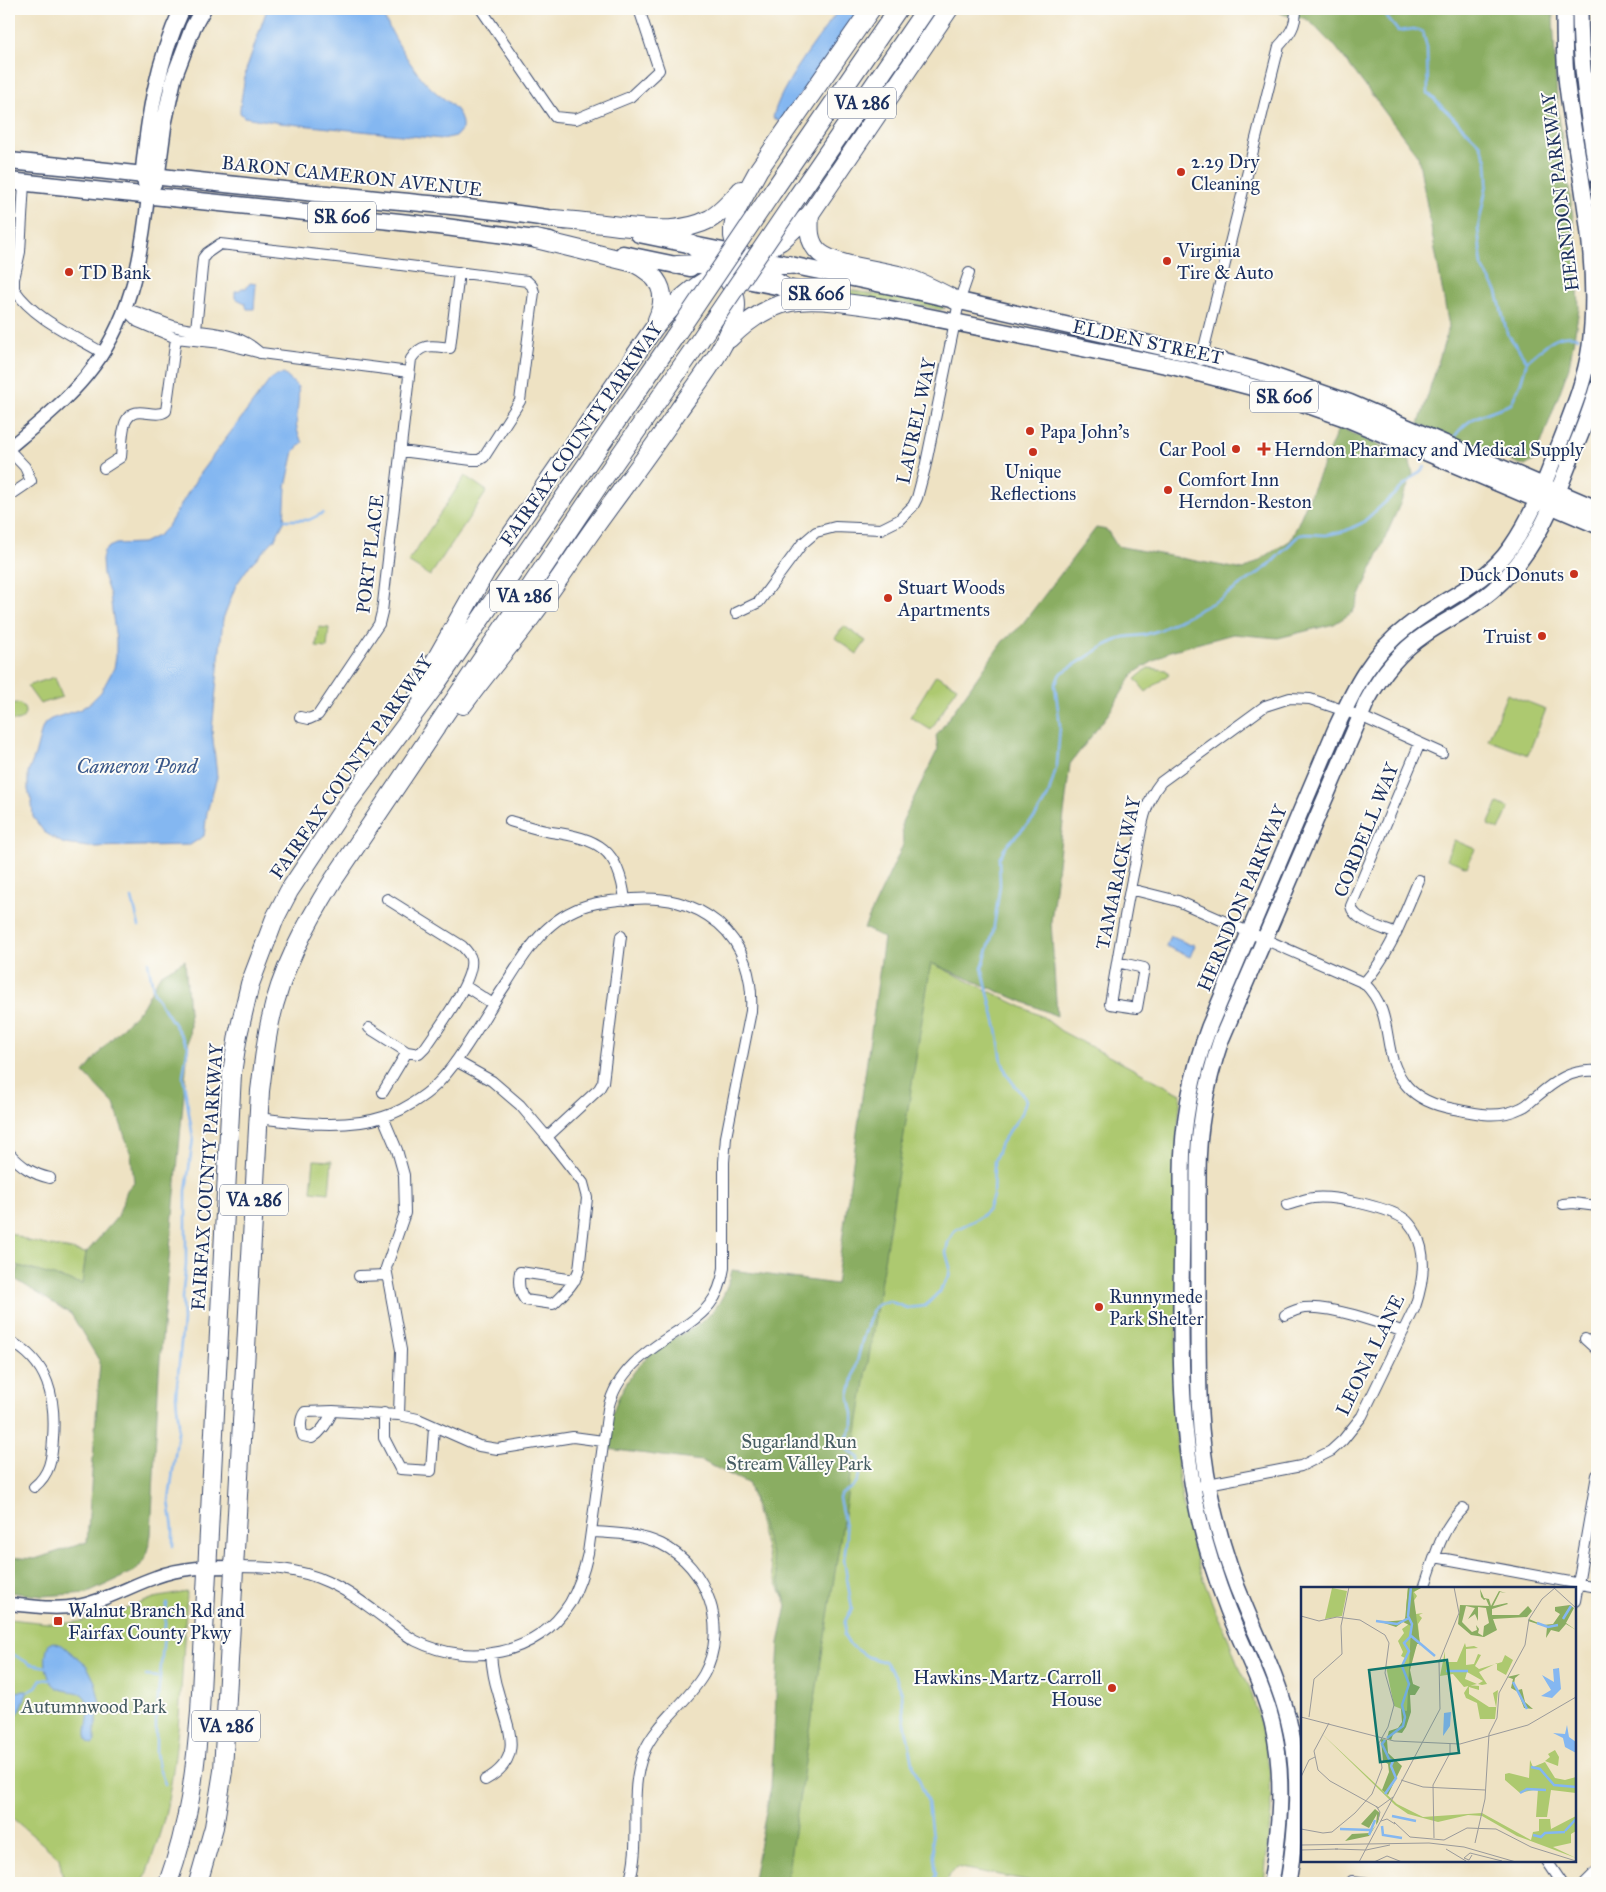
<svg xmlns="http://www.w3.org/2000/svg" width="1606" height="1892" font-family="'IM FELL Great Primer',serif">
<style>
.green{fill:#adc96f;stroke:#647c66}
.forest{fill:#8aad62;stroke:#526e60}
.water{fill:#84b7f1;stroke:#5073a8}
.lines{fill:none;stroke-linecap:round;stroke-linejoin:round}
.stream{stroke:#84b7f1;stroke-width:2.5}
.minor-casing{stroke:#3b4a6d;stroke-width:12}
.tertiary-casing{stroke:#3b4a6d;stroke-width:15}
.secondary-casing{stroke:#3b4a6d;stroke-width:18}
.primary-casing{stroke:#3b4a6d;stroke-width:19}
.trunk-casing{stroke:#3b4a6d;stroke-width:20}
.minor{stroke:#fff;stroke-width:10}
.tertiary{stroke:#fff;stroke-width:12}
.secondary{stroke:#fff;stroke-width:15}
.primary{stroke:#fff;stroke-width:16}
.trunk{stroke:#fff;stroke-width:18}
.trunk-bridge-casing{stroke:#3b4a6d;stroke-width:20;stroke-linecap:butt}
.trunk-bridge{stroke:#fff;stroke-width:18}
.poi-dot{fill:#c8321e;stroke:#fdfcf7;stroke-width:2}
.labels{text-anchor:middle;dominant-baseline:central;stroke-width:4;stroke-linejoin:round;paint-order:stroke}
.shield{fill:#fdfcf7;stroke:#5f6c8c;stroke-width:1}
.shield-label{font-size:18px;font-weight:bold;fill:#1b2f5e}
.poi-label{font-size:19px;fill:#1b2f5e;stroke:#fdfcf7;text-anchor:start}
.street-label{font-size:19px;fill:#1b2f5e;stroke:#fdfcf7}
.park-label{font-size:19px;fill:#475d63;stroke:#fdfcf7}
.water-label{font-size:20px;font-style:italic;fill:#3a588a;stroke:#fdfcf7}
.inset-river{fill:none;stroke:#84b7f1;stroke-width:2.5}
.inset-road{fill:none;stroke:#9a9a9b;stroke-width:1}
.view{fill:#0f766e;fill-opacity:0.15;stroke:#0f766e;stroke-width:2.5}
.inset-edge{fill:none;stroke:#1b2f5e;stroke-width:2.5}
</style>
<rect width="100%" height="100%" fill="#fdfcf7"/>
<filter id="ink" filterUnits="userSpaceOnUse"><feTurbulence type="fractalNoise" baseFrequency=".02" numOctaves="2"/><feDisplacementMap in="SourceGraphic" scale="10" xChannelSelector="R" yChannelSelector="G"/><feConvolveMatrix kernelMatrix="1 2 1 2 8 2 1 2 1" color-interpolation-filters="sRGB"/></filter>
<filter id="wash" filterUnits="userSpaceOnUse"><feTurbulence type="fractalNoise" baseFrequency=".0096" numOctaves="4" result="noise"/><feDisplacementMap in="SourceGraphic" scale="20" xChannelSelector="R" yChannelSelector="G"/><feGaussianBlur stdDeviation="1.12" result="paint"/><feColorMatrix in="noise" values="0 0 0 0 0 0 0 0 0 0 0 0 0 0 0 0 0 1.4 0 .05"/><feComposite in="paint" operator="in"/></filter>
<g filter="url(#wash)">
<rect width="100%" height="100%" fill="#eee2c3"/>
<path class="green" d="M785 277 870 294 905 297 940 305 945 308 940 310 913 304 870 300 785 283Z
M465 476 487 491 430 576 408 562Z
M844 626 866 641 857 654 835 638Z
M319 627 329 628 327 648 316 647Z
M1148 668 1166 670 1169 674 1146 692 1135 679Z
M936 675 957 687 931 730 910 717Z
M55 677 62 697 40 704 27 686Z
M1507 694 1546 709 1528 755 1488 740Z
M7 712a9 9 0 1 1 18 0a9 9 0 1 1-18 0Z
M1498 803 1509 808 1499 830 1488 825Z
M1454 840 1475 849 1467 867 1447 859Z
M931 963 1043 1017 1061 1031 1181 1094 1177 1140 1176 1423 1178 1473 1186 1523 1200 1571 1215 1610 1229 1640 1237 1663 1250 1688 1264 1737 1270 1774 1271 1812 1264 1883H1042L956 1867 944 1883H765L804 1643 772 1572 744 1466 836 1285Z
M314 1160 332 1161 329 1193 311 1191Z
M9 1232 28 1241 86 1253 82 1285 9 1263Z
M187 1592C182 1663 181 1736 167 1806 161 1833 152 1858 143 1883H64L59 1858 9 1815V1619L57 1624 77 1622 116 1613 154 1598Z"/>
<path class="forest" d="M1276 9H1506L1553 14 1557 103 1576 239 1579 309 1569 367 1535 460 1525 466 1419 424 1449 327 1418 156 1335 46C1324 38 1318 28 1309 21 1300 14 1283 19 1276 9Z
M1339 427 1409 459 1413 474 1353 612 1334 624 1278 638 1233 634 1170 651 1134 673 1109 713 1070 764 1051 922 1057 1016 931 963 786 1883H752L771 1787 779 1643 787 1606 749 1484 702 1461 608 1449C609 1438 610 1426 612 1415 619 1390 636 1365 656 1350 668 1340 683 1334 696 1326 716 1313 727 1293 732 1270L836 1284 884 938 864 928 903 845 902 822 938 749 936 736 1003 641 1020 627 1096 528 1107 530 1117 546 1244 570 1291 540Z
M185 960 190 1025 159 1372 151 1535 145 1560 135 1571 88 1593 42 1596 9 1592V1557L35 1559 87 1542 100 1362 71 1314 15 1279 19 1266 82 1284 86 1253 118 1216 127 1190 134 1182 131 1155 114 1104 84 1073 103 1048 143 1006 160 975Z"/>
<path class="water" d="M267 9H380C392 34 410 68 431 88 444 101 464 108 462 129L456 136 442 139 280 123 244 117 240 113V107L246 70Z
M839 9H863L780 122 773 118C779 87 820 36 839 9Z
M250 283 256 284 254 309H247L245 303 235 298V291H238L242 288H246Z
M284 374 298 387C301 406 290 426 303 442L294 451 286 487 284 522 275 539 250 565 236 585 223 619 212 730 217 777 207 812 204 836 190 845 89 847 64 844 44 832 33 817 32 803 28 790V773L35 755 42 729 45 723 51 719 81 709 91 702 101 692 114 668 116 656V640L110 595 103 575 102 559 104 551 109 547 116 544 143 543 159 535 168 526 200 473 270 380 277 375Z
M1170 936 1191 945 1192 944 1195 945 1190 957 1166 946Z
M53 1642 62 1645 87 1666 95 1682 100 1704 95 1728V1741L93 1744 89 1743C80 1730 95 1714 86 1699 78 1683 51 1703 46 1666 45 1658 46 1651 49 1644Z
M28 1691 20 1711 14 1718H9V1692Z"/>
<g class="lines">
<path class="stream" d="M1380 9 1398 31 1414 29 1423 32 1427 48 1428 93 1480 144 1487 161 1488 179 1478 228 1482 266 1497 292 1507 333 1527 361 1521 382 1511 404C1488 413 1470 415 1455 436
M1527 361C1543 349 1555 330 1578 337
M285 520H309L323 513
M132 898 139 926
M148 962 154 993 188 1046 183 1076 193 1138 186 1191V1265L182 1297 183 1321 176 1396 179 1424 169 1501 173 1528V1546
M9 1652 30 1664 47 1667
M146 1676 159 1677
M28 1691 36 1687 41 1679 50 1680
M165 1784 159 1768 156 1753V1719L167 1603
M933 1883 936 1874 928 1802 914 1768 904 1718 902 1694 896 1677 885 1662 868 1657 849 1644 844 1636 845 1621 852 1609 844 1559 847 1535 839 1498C842 1492 845 1492 851 1488 861 1481 860 1469 859 1458L848 1450 846 1439 853 1426V1413L849 1396 862 1341 873 1309 879 1304 889 1301 907 1308 925 1306 940 1291 949 1276 950 1267 946 1253 948 1242 955 1230 979 1218 988 1210 993 1196 994 1162 1001 1143 1022 1113 1026 1100 1007 1075 1002 1061 997 1029 982 968 993 933 1000 885 999 858 1007 845 1035 817 1048 796 1057 765 1060 726 1055 685 1060 674 1106 645 1124 637 1144 635 1160 630 1222 598 1267 567 1299 535 1307 534 1326 535 1345 531 1362 523 1425 467"/>
</g>
</g>
<g filter="url(#ink)">
<g class="lines">
<defs>
<path id="minor" d="M481 9 555 117 576 119 630 97 659 70 639 9
M14 289V279L20 252 24 183
M9 290 14 289C34 319 73 335 103 353
M125 309 138 322 176 338 222 343 261 353 409 372
M126 309C143 313 157 321 173 326 205 335 233 328 260 353
M195 340 203 258 207 253 220 244 354 259 527 281 532 286 534 292 520 401 484 457 479 460H472L401 451
M1201 360 1279 46C1290 34 1296 26 1296 9
M9 450 25 467 31 481 9 496
M104 468 121 457C122 448 122 428 126 421 135 403 154 420 166 411L176 338
M736 613 759 602 802 544 816 532 835 527 881 529 899 520 913 506 917 498 925 468 959 302 969 273
M300 717 309 719 318 715 379 624 382 612 411 359C422 342 433 346 450 348L459 272
M510 821C524 825 537 830 551 832 598 838 619 849 625 900
M1130 889 1178 901 1364 983C1398 1016 1378 1053 1407 1086 1419 1100 1437 1106 1454 1109 1477 1114 1499 1119 1521 1108 1527 1106 1531 1101 1536 1097 1555 1081 1571 1069 1597 1071
M1396 934C1383 928 1354 921 1351 906L1420 743
M1117 962 1144 968 1137 1008 1110 1004C1118 957 1125 911 1135 865 1140 837 1142 805 1161 782L1265 706 1290 698 1310 699 1360 716 1442 753
M1364 983C1391 953 1403 916 1419 880
M465 986 493 1004
M369 1028 407 1052 419 1054 425 1048C437 1030 475 980 471 959 470 954 466 950 462 946L387 899
M456 1061 492 1081 520 1105 547 1137 583 1183 587 1198 579 1270C574 1285 564 1293 553 1304L525 1300C519 1292 518 1282 520 1272L575 1280
M383 1092 407 1052
M383 1117 397 1150 404 1175 405 1213 386 1268 401 1350 399 1415
M547 1137 599 1089 603 1082 621 936
M9 1153C21 1166 32 1174 50 1178
M1563 1204 1573 1203 1597 1206
M359 1276 387 1275
M1285 1315C1291 1312 1297 1309 1304 1308 1329 1305 1379 1322 1403 1332
M1585 1339 1597 1350
M9 1341C49 1361 56 1399 53 1439 52 1459 50 1474 34 1487
M333 1411 305 1412C300 1418 300 1428 303 1436L312 1438C323 1431 327 1422 333 1411L399 1415 418 1419 479 1446 498 1449 573 1437 603 1441
M384 1413V1438L400 1469 431 1471 434 1428
M1203 1485 1301 1466 1331 1451 1343 1440 1362 1416 1415 1307C1423 1283 1428 1255 1415 1232 1413 1228 1407 1220 1403 1218 1386 1207 1332 1195 1313 1198 1304 1199 1296 1203 1287 1205
M591 1532C614 1533 640 1534 661 1544 708 1567 729 1628 704 1674 688 1702 656 1723 644 1752 627 1793 643 1841 629 1883
M1435 1557 1597 1587
M236 1567C267 1567 299 1568 328 1582 350 1592 369 1607 388 1621 397 1628 406 1636 416 1641 469 1667 537 1656 570 1603 579 1587 584 1571 588 1553L608 1409C617 1369 649 1350 681 1329 692 1321 702 1315 710 1304 719 1293 722 1281 724 1268V1162L726 1137 751 1011C753 978 744 945 718 923 692 902 665 897 633 899 618 900 603 901 588 905 547 917 527 950 506 984 491 1006 478 1029 463 1051 452 1068 437 1087 420 1098 409 1106 396 1113 383 1117 347 1129 296 1123 259 1118
M1424 1588C1435 1558 1440 1530 1463 1508
M1575 1601 1597 1475
M485 1780C527 1757 507 1727 498 1692 494 1680 492 1667 491 1654
M1547 1861 1562 1883
M1352 1881 1368 1883
M1585 1883 1597 1871"/>
<path id="tertiary" d="M9 448C36 425 65 402 87 375 130 323 141 261 148 196
M9 1604C32 1606 54 1610 77 1606 105 1601 130 1586 156 1577 182 1567 209 1567 236 1567"/>
<path id="secondary" d="M1580 9C1580 66 1589 120 1597 176
M146 185 143 174C149 114 157 63 182 9
M148 196 157 176 164 123 174 77 193 27 203 9
M1271 1883C1280 1829 1285 1776 1272 1722 1262 1683 1243 1648 1228 1610 1214 1574 1202 1536 1195 1498 1174 1392 1183 1282 1182 1175 1182 1123 1191 1075 1209 1027L1336 728C1355 687 1370 655 1408 626 1443 598 1483 587 1511 547 1532 517 1545 482 1558 448 1571 414 1585 382 1590 346 1601 259 1578 172 1567 86 1564 61 1564 35 1564 9
M1288 1883C1297 1829 1302 1772 1288 1718 1278 1680 1261 1645 1246 1609 1230 1572 1218 1533 1210 1493 1198 1435 1198 1376 1198 1317 1198 1269 1198 1221 1198 1173 1198 1127 1206 1084 1221 1040L1367 701C1381 675 1399 652 1424 635 1447 619 1473 608 1494 589 1535 553 1554 503 1573 453 1582 432 1591 410 1597 388"/>
<path id="primary" d="M9 161C108 170 207 183 306 192 393 201 480 207 566 221
M9 181 438 226 550 241
M639 234 742 255
M623 254 690 268
M776 262 920 292 1202 356 1261 372 1350 403 1597 509
M731 277 827 296
M870 305 1176 367 1271 392 1348 419 1597 525"/>
<path id="trunk" d="M773 191 898 9
M797 197 926 9
M810 214C809 228 808 243 820 253 836 266 881 270 902 276 922 282 940 292 959 302
M554 219C575 221 597 223 619 226 650 229 681 234 710 219 722 212 732 200 741 190
M536 239 634 263C660 276 669 293 657 320
M754 256 781 241 810 214 949 9
M677 265 721 263
M784 287 750 266 736 248 733 236V229L736 211 759 169 871 9
M729 339C781 286 816 300 883 308
M418 691 486 571 654 328C694 279 725 262 789 265
M463 705C486 673 512 644 535 612 556 585 574 556 594 528 622 489 651 451 678 411 696 385 736 337 736 305 736 278 710 258 690 244
M168 1883C189 1824 195 1774 200 1712L232 1073 238 1035 250 984 275 918 289 891 346 805 434 687 675 336
M198 1883 214 1827 223 1771 260 1091C263 1068 265 1045 270 1022 281 970 306 924 334 879L599 485 700 340"/>
</defs>
<use href="#minor" class="minor-casing"/>
<use href="#tertiary" class="tertiary-casing"/>
<use href="#secondary" class="secondary-casing"/>
<use href="#primary" class="primary-casing"/>
<use href="#trunk" class="trunk-casing"/>
<use href="#minor" class="minor"/>
<use href="#tertiary" class="tertiary"/>
<use href="#secondary" class="secondary"/>
<use href="#primary" class="primary"/>
<use href="#trunk" class="trunk"/>
<defs>
<path id="trunk-bridge" d="M675 336 773 191
M700 340 797 197"/>
</defs>
<use href="#trunk-bridge" class="trunk-bridge-casing"/>
<use href="#trunk-bridge" class="trunk-bridge"/>
</g>
</g>
<g class="poi-dot">
<circle cx="1181" cy="172" r="5"/>
<circle cx="1167" cy="261" r="5"/>
<circle cx="69" cy="272" r="5"/>
<circle cx="1030" cy="431" r="5"/>
<circle cx="1236" cy="449" r="5"/>
<path d="M1261.5 441.5h5v5h5v5h-5v5h-5v-5h-5v-5h5z"/>
<circle cx="1033" cy="452" r="5"/>
<circle cx="1168" cy="490" r="5"/>
<circle cx="1574" cy="574" r="5"/>
<circle cx="888" cy="598" r="5"/>
<circle cx="1542" cy="636" r="5"/>
<circle cx="1099" cy="1307" r="5"/>
<rect x="53" y="1616" width="10" height="10" rx="2.5"/>
<circle cx="1112" cy="1688" r="5"/>
</g>
<g class="labels">
<g class="shield">
<rect x="828" y="87.5" width="68" height="31" rx="4"/>
<rect x="308" y="201.5" width="68" height="31" rx="4"/>
<rect x="782" y="278.5" width="68" height="31" rx="4"/>
<rect x="1250" y="381.5" width="68" height="31" rx="4"/>
<rect x="490" y="580.5" width="68" height="31" rx="4"/>
<rect x="220" y="1184.5" width="68" height="31" rx="4"/>
<rect x="192" y="1710.5" width="68" height="31" rx="4"/>
</g>
<g class="shield-label">
<text x="862" y="103">VA 286</text>
<text x="342" y="217">SR 606</text>
<text x="816" y="294">SR 606</text>
<text x="1284" y="397">SR 606</text>
<text x="524" y="596">VA 286</text>
<text x="254" y="1200">VA 286</text>
<text x="226" y="1726">VA 286</text>
</g>
<g class="poi-label">
<text x="1191" y="161">2.29 Dry<tspan x="1191" dy="22">Cleaning</tspan></text>
<text x="1177" y="250">Virginia<tspan x="1177" dy="22">Tire &amp; Auto</tspan></text>
<text x="79" y="272">TD Bank</text>
<text x="1040" y="431">Papa John's</text>
<text x="1226" y="449" text-anchor="end">Car Pool</text>
<text x="1274" y="449">Herndon Pharmacy and Medical Supply</text>
<text x="1033" y="471" text-anchor="middle">Unique<tspan x="1033" dy="22">Reflections</tspan></text>
<text x="1178" y="479">Comfort Inn<tspan x="1178" dy="22">Herndon-Reston</tspan></text>
<text x="1564" y="574" text-anchor="end">Duck Donuts</text>
<text x="898" y="587">Stuart Woods<tspan x="898" dy="22">Apartments</tspan></text>
<text x="1532" y="636" text-anchor="end">Truist</text>
<text x="1109" y="1296">Runnymede<tspan x="1109" dy="22">Park Shelter</tspan></text>
<text x="68" y="1610">Walnut Branch Rd and<tspan x="68" dy="22">Fairfax County Pkwy</tspan></text>
<text x="1102" y="1677" text-anchor="end">Hawkins-Martz-Carroll<tspan x="1102" dy="22">House</tspan></text>
</g>
<g class="street-label">
<text transform="translate(352 176) rotate(6)">BARON CAMERON AVENUE</text>
<text transform="translate(1560 192) rotate(-97)">HERNDON PARKWAY</text>
<text transform="translate(1148 342) rotate(12)">ELDEN STREET</text>
<text transform="translate(916 421) rotate(-78)">LAUREL WAY</text>
<text transform="translate(581 434) rotate(-55)">FAIRFAX COUNTY PARKWAY</text>
<text transform="translate(370 554) rotate(-83)">PORT PLACE</text>
<text transform="translate(351 767) rotate(-55)">FAIRFAX COUNTY PARKWAY</text>
<text transform="translate(1366 830) rotate(-68)">CORDELL WAY</text>
<text transform="translate(1118 873) rotate(-78)">TAMARACK WAY</text>
<text transform="translate(1242 898) rotate(-67)">HERNDON PARKWAY</text>
<text transform="translate(207 1177) rotate(-86)">FAIRFAX COUNTY PARKWAY</text>
<text transform="translate(1370 1355) rotate(-64)">LEONA LANE</text>
</g>
<g class="park-label">
<text x="799" y="1441">Sugarland Run<tspan x="799" dy="22">Stream Valley Park</tspan></text>
<text x="94" y="1706">Autumnwood Park</text>
</g>
<g class="water-label">
<text x="137" y="766">Cameron Pond</text>
</g>
</g>
<g transform="translate(1301 1587)">
<rect width="275" height="275" fill="#eee2c3"/>
<path d="M107 0H121L113 5 116 9 112 15 115 27 122 26 118 28 121 31 117 37 119 59 117 55 109 74V90L113 100 108 111V125L93 119 85 79 95 80 99 75 96 79 100 80 104 71 100 69 102 65 97 54 103 46 101 42 108 37 100 33H103L107 25 105 21ZM31 1 46 4 41 29 24 32ZM164 56 165 60 173 59 177 61 165 62V78L173 77 177 67 180 68 174 79 178 82 201 75 204 68 212 73 205 88 196 83V76L178 85 186 97 181 98 177 97 182 94 166 85 164 92 176 97 163 100 152 87 139 89 144 64V75H156ZM168 98 178 99V103L168 100V107L188 120H195L192 106 197 103 194 132H179L176 116 165 111 163 106ZM19 145 96 217 122 230 181 226 230 253 232 245 238 244V232H249L250 242 275 229V244L270 247V256L252 260 275 271 216 249 181 229 167 228 137 235 107 227 94 218ZM254 163 258 170 257 179 244 174 249 170 247 167ZM229 173 232 180 244 175 254 191 264 193 275 190V206L250 203 246 230H235L237 202 219 206 204 193V187L208 186 228 191Z" fill="#adc96f"/>
<path d="M107 0H122L112 5 119 57H116L109 83 112 97 119 100 114 108H109L110 125 105 140 101 146 93 145 90 153 86 151 88 144 97 141 101 135 100 122 106 124 110 39 102 35 95 40 80 35 104 33ZM179 2 183 11 188 12 190 19 198 4 205 6 199 5 192 19 206 16 207 17 191 22V28H218L227 19 231 24 226 30 192 32 196 43 183 50 170 48 157 37 159 18 188 19 185 12 183 13 180 10ZM165 19 174 21 167 32 174 27 177 34V20L185 21 188 36 183 39 182 49 177 46 178 42 175 38 176 43 171 45 161 35ZM269 18 273 21 265 36 275 43 265 37 258 45 250 43 245 51 246 40 227 34 228 32 242 38 252 37 259 27 254 24V20ZM219 87 214 91 213 97 217 103 221 102 224 115 232 122 223 121 217 105 210 101 212 92 206 90ZM80 152 86 153 87 166 101 179 87 208 81 203 88 185 87 177 82 174ZM74 222 79 226 77 235 68 249 44 254 51 247 69 246 75 238 76 227 68 241 60 237Z" fill="#8aad62" fill-rule="evenodd"/>
<path d="M258 81 260 102 251 111 240 109 250 103 241 88 253 95 252 82ZM150 125 149 139 142 149 143 126ZM266 138 268 150 275 155V166L264 160 262 151 252 146 264 147Z" fill="#84b7f1"/>
<path class="inset-river" d="M262 32 270 19M75 34 96 37 108 31M236 36 247 40 257 38M109 48 134 69M145 84H167M212 95 226 122M86 151 102 139 104 130 101 118 108 97 101 79 108 64 103 56 109 50 111 37 107 29 110 0M84 153 81 157 88 172 92 174 90 179 95 191 84 207M230 180 239 182 253 198 275 200M219 206 226 202 245 203M91 229 115 234M81 239 82 248 101 251M39 242 69 243M264 244 275 232M68 248 74 233M232 248 240 250 244 246 264 245"/>
<path class="inset-road" d="M252 0 275 21M0 29 18 34 36 30 59 33 84 48 88 56 84 86 93 118 87 140 78 156 81 181 71 207 54 226 31 245 22 246 0 242M13 92 41 67 40 39 48 0M0 130 93 154 159 157 227 138 275 110M8 130 13 92M28 136 13 164 17 183 29 194 78 221M0 190 8 173 14 170M100 193 122 200 184 203M75 219 79 225 77 233M77 221 92 210M80 234 86 232 94 237M93 235 109 250 143 253 166 241 195 242 230 260 275 274M133 251 132 198 149 166V157M174 256 184 212 188 147 196 131 198 106 224 58 228 32 241 12 255 0M0 258 128 256 163 260 215 275M34 262 65 263 89 258M145 262 165 274M0 263 37 262M171 268 168 273 163 271 169 266 201 274M58 275 139 122 138 75 158 26 153 0M73 275 86 269 101 275"/>
<path class="view" d="M146 73 158 166 79 175 68 83Z"/>
<rect width="275" height="275" class="inset-edge"/>
</g>
<rect width="1606" height="1892" fill="none" stroke="#fdfcf7" stroke-width="30"/>
</svg>
